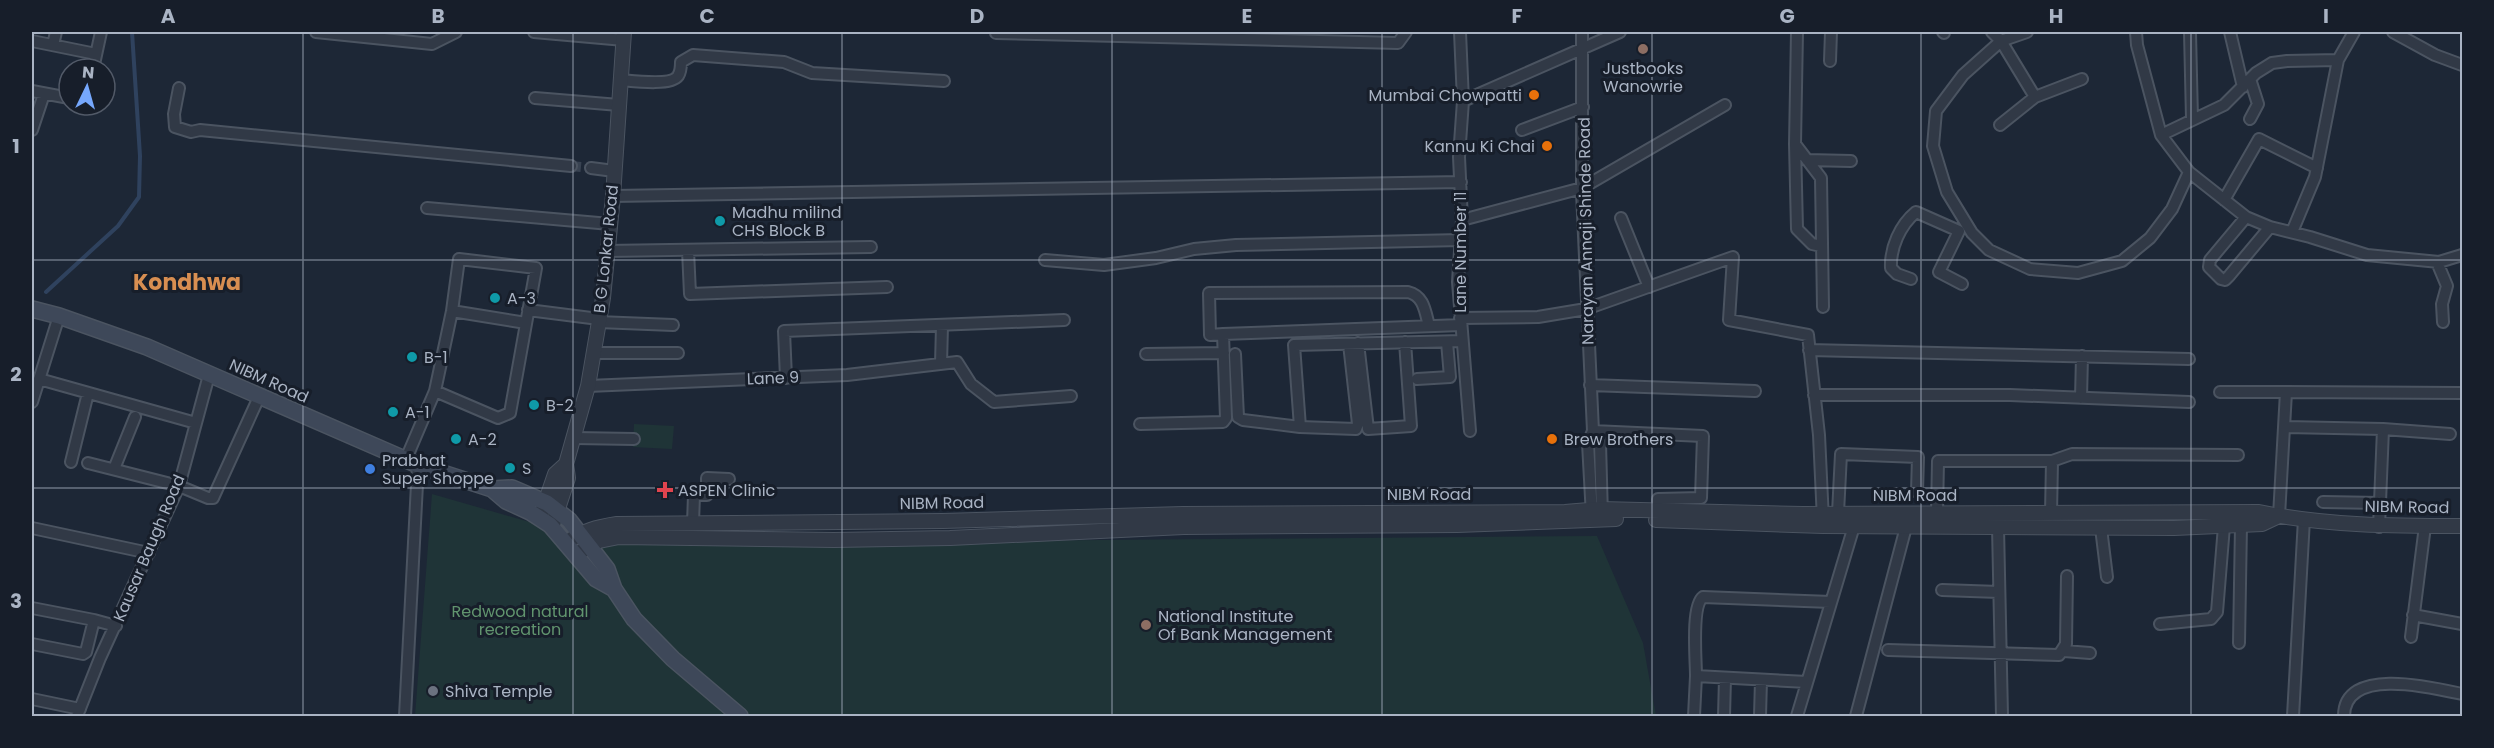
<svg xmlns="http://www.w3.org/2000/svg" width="2494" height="748" font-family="Poppins,sans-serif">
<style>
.green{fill:#1f3437}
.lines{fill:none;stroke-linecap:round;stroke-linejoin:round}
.stream{stroke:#2f425e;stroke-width:4}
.minor-tunnel{stroke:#394352;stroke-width:10;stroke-dasharray:10 5;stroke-linecap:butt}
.minor-casing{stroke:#4b5461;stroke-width:14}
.tertiary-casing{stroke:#4b5461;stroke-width:16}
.secondary-casing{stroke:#4b5461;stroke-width:18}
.minor{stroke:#313946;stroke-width:10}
.tertiary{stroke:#313946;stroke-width:14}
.secondary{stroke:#3e4859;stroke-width:15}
.grid{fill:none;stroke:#aab4c4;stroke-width:1.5;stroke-opacity:0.55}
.education-dot{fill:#8d6e63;stroke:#171e2a;stroke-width:2}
.food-dot{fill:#e8710a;stroke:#171e2a;stroke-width:2}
.culture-dot{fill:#0f9aa8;stroke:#171e2a;stroke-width:2}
.shop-dot{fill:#3f7fe0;stroke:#171e2a;stroke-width:2}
.health-dot{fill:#e0444e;stroke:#171e2a;stroke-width:2}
.worship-dot{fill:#6b7280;stroke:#171e2a;stroke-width:2}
.labels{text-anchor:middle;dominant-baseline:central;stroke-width:6;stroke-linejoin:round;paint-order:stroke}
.poi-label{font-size:16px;fill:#aab4c4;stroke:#171e2a;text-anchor:start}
.street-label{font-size:16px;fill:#aab4c4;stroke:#171e2a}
.park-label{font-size:16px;fill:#61946e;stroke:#171e2a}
.district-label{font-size:22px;font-weight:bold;fill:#d88e51;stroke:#171e2a}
.neatline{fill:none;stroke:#aab4c4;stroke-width:2}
.grid-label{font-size:20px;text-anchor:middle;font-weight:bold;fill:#aab4c4}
</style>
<rect width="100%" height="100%" fill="#1d2736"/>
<path class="green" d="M634 424 674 426 672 449 633 447Z
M432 494 606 544 1597 536 1643 643 1656 716H415Z"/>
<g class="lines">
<path class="stream" d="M46 292 118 226 139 197 140 156 132 32"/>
<path class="minor-tunnel" d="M571 166 591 168"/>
<defs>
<path id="minor" d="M316 32 432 44 456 32
M534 32 624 40
M1460 32 1463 101 1459 157 1462 220 1458 282 1470 431
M1582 32V192L1593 431 1588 443 1592 516
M1797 32 1795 144 1797 229 1812 244 1821 246
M1943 32 1944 33
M1992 32 2001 41 2035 97
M2027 32 2001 41 1963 75 1936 111 1933 146 1947 192 1972 233 1989 250 2030 269 2078 273 2122 261 2150 238 2172 209 2189 172
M2136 32 2137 45 2161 135 2189 172 2246 217 2270 227 2310 237 2367 255 2439 262 2462 255
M2190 32 2192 119
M2230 32 2243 87
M2393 32 2435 55 2462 65
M996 33 1398 43 1406 32
M32 41 96 54
M53 45 56 32
M1830 61 1831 32
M93 69 101 32
M621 80C633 81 671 86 678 76 680 73 681 67 681 62L693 55 784 62 812 73 944 81
M179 88 174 114 175 127 191 132 200 130 571 166
M32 91 69 98
M535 98 619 105
M1463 101 1620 32
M2250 119 2258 104 2250 79
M2000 125 2035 97 2082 79
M32 130 44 94
M1522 130 1583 107
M2161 135 2224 105 2256 73 2272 63 2287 61 2338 60 2354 32
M1795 144 1821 178 1823 307
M1807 160 1851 161
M591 168 614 171
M613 196 1461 182
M2224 200 2259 139 2317 168
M427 208 610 224
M2246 217 2210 260 2209 267 2221 279 2225 280 2229 276 2270 227
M1621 218 1649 287
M1462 220 1582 188 1725 105
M2292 232 2315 177 2338 60
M688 250 690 294 887 287
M607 251 871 247
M1045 260 1104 265 1156 258 1194 249 1236 245 1461 240
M2437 262 2447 286 2442 304 2443 322
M1911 279 1897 274 1891 268C1890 248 1900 225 1916 212L1959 231 1939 272 1962 284
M528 310 599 319
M452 311 526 323
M1460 318 1538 317 1586 309 1733 257 1729 320 1808 335 1819 435 1823 520
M598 322 673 325
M1223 334 1210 335 1209 293 1408 292C1424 296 1425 311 1429 326
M1358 343 1368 429 1411 426 1405 342
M1809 350 2189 359
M593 353H678
M1146 354 1224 353
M1235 354 1238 417 1243 420 1300 427 1294 345 1462 341
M941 364 942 326
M786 378 784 331 1064 320
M39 379 196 423
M1417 379 1450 377 1447 342
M1590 385 1755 391
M588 386 847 375 957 362 971 384 994 402 1071 396
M2220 392H2286
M1814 395H2010L2189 402
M2081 398 2082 356
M32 402 59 316
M1140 424 1223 422 1226 418 1223 334 1461 325
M1300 427 1356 429 1358 424 1349 344
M2285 427 2383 429 2450 434
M1593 431 1703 436 1701 498 1658 499V510
M1593 431 1600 443 1602 516
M575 438 634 439
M406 459 435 391 452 311 459 259 536 268 510 413 498 418 435 391
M71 462 88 393
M88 463 179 486 208 498H213L259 397
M114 469 135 417
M2323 502 2380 503
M1838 513 1841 454 1918 457 1917 492
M1937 513 1938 461H2052L2072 454 2238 455
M2051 514 2052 461
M2279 516 2286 392 2462 393
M693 523 694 495H707V478L729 479
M1998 527 2002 716
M2379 527 2383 429
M32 528 149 553
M2101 528 2107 577
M1942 590 1999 592
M32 608 94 620
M2413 615 2462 624
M2160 624 2211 619 2217 612 2224 526
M2411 637 2425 526
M2239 643 2241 525
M32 644 83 654 86 652 94 620 116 626
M1888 650 2059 655 2066 644 2067 576
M2064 651 2090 653
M1696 676C1696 660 1691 606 1703 597L1831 602
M32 699 80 709
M77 716 100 658 179 486 209 375
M405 716 418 465
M1694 716 1696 676 1807 682
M1724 716 1725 678
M1760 716 1761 680
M1797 716 1854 526
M1856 716 1906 527
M2293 716 2304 519
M2344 716C2344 666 2431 687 2462 694"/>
<path id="tertiary" d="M542 512 555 474 566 464
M1656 520 1823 526 2174 528 2262 524 2279 516
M552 527 568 478 566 464 588 386 603 298 613 196 624 32
M566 543C582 531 597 527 617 524L943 521 1183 514 1565 512 1601 509 1803 514 2259 512C2326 526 2395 526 2462 526
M580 552 599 541 619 537 834 540 950 538 1184 527 1457 525 1616 519"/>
<path id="secondary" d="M32 309 59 316 147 347 418 465 492 489 512 488 547 503 569 520 607 569 614 589 634 619 673 659 740 716
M492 489 506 501 530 512 550 525 596 579 614 589"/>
</defs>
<use href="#minor" class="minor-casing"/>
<use href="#tertiary" class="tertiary-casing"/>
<use href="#secondary" class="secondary-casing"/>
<use href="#minor" class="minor"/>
<use href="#tertiary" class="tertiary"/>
<use href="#secondary" class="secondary"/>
</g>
<path class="grid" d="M303 32V716M573 32V716M842 32V716M1112 32V716M1382 32V716M1652 32V716M1921 32V716M2191 32V716M32 260H2462M32 488H2462"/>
<g class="education-dot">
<circle cx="1643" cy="49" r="6"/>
<circle cx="1146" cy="625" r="6"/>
</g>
<g class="food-dot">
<circle cx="1534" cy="95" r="6"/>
<circle cx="1547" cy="146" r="6"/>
<circle cx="1552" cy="439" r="6"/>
</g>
<g class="culture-dot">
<circle cx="720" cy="221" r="6"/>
<circle cx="495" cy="298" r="6"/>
<circle cx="412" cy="357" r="6"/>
<circle cx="534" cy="405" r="6"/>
<circle cx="393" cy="412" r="6"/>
<circle cx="456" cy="439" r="6"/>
<circle cx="510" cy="468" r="6"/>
</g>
<circle class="shop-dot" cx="370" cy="469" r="6"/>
<path class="health-dot" d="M662 481h6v6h6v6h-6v6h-6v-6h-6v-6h6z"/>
<circle class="worship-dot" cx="433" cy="691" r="6"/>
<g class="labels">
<g class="poi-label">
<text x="1643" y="68" text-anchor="middle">Justbooks<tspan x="1643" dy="18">Wanowrie</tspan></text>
<text x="1522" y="95" text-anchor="end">Mumbai Chowpatti</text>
<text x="1535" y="146" text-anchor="end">Kannu Ki Chai</text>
<text x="732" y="212">Madhu milind<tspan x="732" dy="18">CHS Block B</tspan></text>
<text x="507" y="298">A-3</text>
<text x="424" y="357">B-1</text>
<text x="546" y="405">B-2</text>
<text x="405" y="412">A-1</text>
<text x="468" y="439">A-2</text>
<text x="1564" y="439">Brew Brothers</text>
<text x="382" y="460">Prabhat<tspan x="382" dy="18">Super Shoppe</tspan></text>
<text x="522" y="468">S</text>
<text x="678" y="490">ASPEN Clinic</text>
<text x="1158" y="616">National Institute<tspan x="1158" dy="18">Of Bank Management</tspan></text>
<text x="445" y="691">Shiva Temple</text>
</g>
<g class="street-label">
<text transform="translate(1586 231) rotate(-91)">Narayan Annaji Shinde Road</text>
<text transform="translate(606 249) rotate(-84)">B G Lonkar Road</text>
<text transform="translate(1460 252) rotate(-90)">Lane Number 11</text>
<text transform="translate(773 378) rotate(-2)">Lane 9</text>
<text transform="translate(269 381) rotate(24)">NIBM Road</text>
<text x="1429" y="494">NIBM Road</text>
<text x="1915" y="495">NIBM Road</text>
<text transform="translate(942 503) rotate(-1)">NIBM Road</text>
<text transform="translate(2407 507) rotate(1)">NIBM Road</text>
<text transform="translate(149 548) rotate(-67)">Kausar Baugh Road</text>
</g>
<g class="park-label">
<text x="520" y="611">Redwood natural<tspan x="520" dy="18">recreation</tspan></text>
</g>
<g class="district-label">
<text x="187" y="282">Kondhwa</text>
</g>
</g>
<rect width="2494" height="748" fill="none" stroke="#171e2a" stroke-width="66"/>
<g transform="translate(87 87) rotate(5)"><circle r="28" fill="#171e2a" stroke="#525a68" stroke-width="1.5"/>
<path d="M0-4.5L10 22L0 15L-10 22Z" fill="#76a8fd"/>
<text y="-9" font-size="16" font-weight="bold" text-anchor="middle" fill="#aab4c4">N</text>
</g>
<rect x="33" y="33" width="2428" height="682" class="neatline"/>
<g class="grid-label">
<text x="168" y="23">A</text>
<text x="438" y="23">B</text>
<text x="707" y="23">C</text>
<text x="977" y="23">D</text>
<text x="1247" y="23">E</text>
<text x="1517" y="23">F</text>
<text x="1787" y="23">G</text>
<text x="2056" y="23">H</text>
<text x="2326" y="23">I</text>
<text x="16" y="153">1</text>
<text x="16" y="381">2</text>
<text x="16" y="608">3</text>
</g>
</svg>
